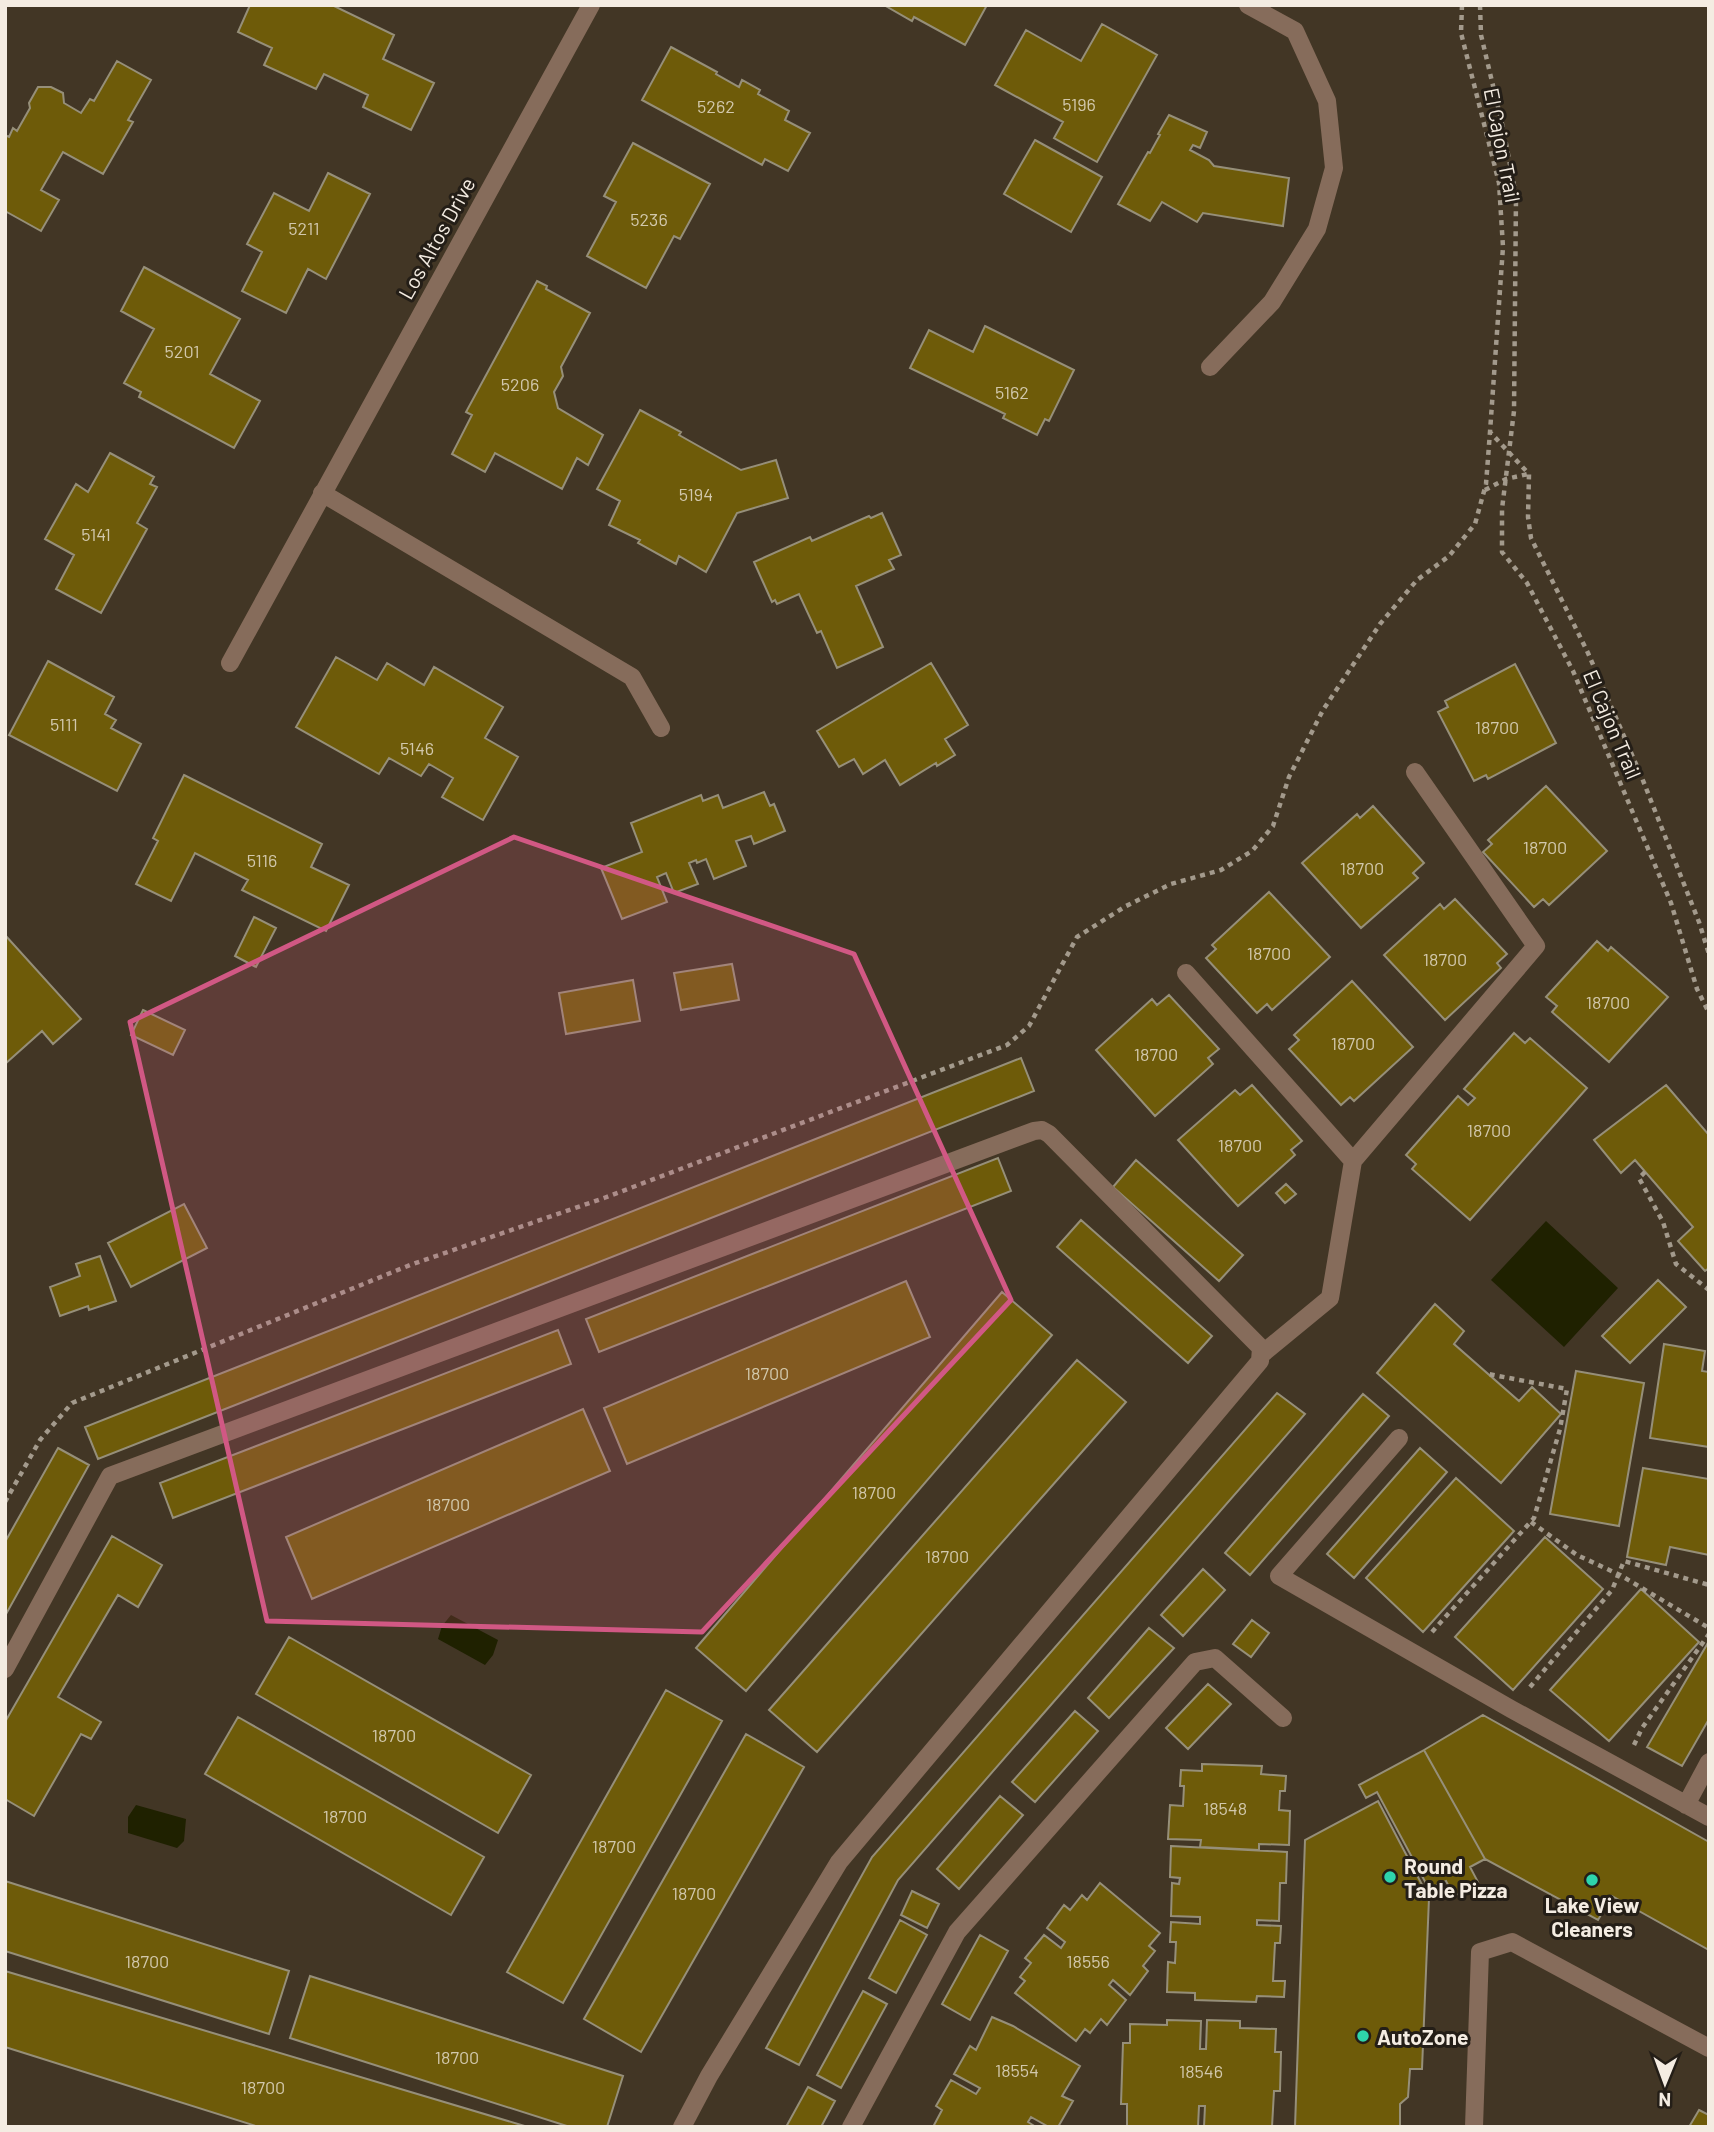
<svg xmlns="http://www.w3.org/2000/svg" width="1714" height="2132" font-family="Barlow,sans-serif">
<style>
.water{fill:#1f2100}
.building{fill:#6e5b09;stroke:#968f79;stroke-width:2}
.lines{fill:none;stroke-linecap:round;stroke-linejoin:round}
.path{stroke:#a39a8c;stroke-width:4.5;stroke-dasharray:5 5;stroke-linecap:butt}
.minor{stroke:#866c5b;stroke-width:18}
.marked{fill:#d15884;fill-opacity:0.2;stroke:#d15884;stroke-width:5;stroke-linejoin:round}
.poi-dot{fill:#2ed4ab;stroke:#241e17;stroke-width:2.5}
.labels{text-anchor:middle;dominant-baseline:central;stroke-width:6;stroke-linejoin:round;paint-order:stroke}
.number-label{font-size:18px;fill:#d2c8ac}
.street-label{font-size:21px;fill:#f4ece2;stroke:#241e17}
.poi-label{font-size:21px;font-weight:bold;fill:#f4ece2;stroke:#241e17;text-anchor:start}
</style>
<rect width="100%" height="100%" fill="#423625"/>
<path class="water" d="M1546 1221 1618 1288 1564 1347 1491 1280Z
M451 1615 498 1640 493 1655 485 1665 438 1639 442 1626Z
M136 1805 186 1819 184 1841 177 1848 128 1833V1817Z"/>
<path class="building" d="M250 5H332L394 35 383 59 434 83 411 130 363 107 368 95 324 74 316 89 264 65 272 48 238 32Z
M884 5H987L965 45 914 17 912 21Z
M1102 24 1157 55 1097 162 1054 138 1063 122 995 85 1026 30 1081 61Z
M671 47 717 72 716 74 739 87 742 80 760 90 758 94 789 111 785 120 810 133 788 171 765 159 762 165 642 100Z
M117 61 151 80 128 120 133 122 103 174 63 152 41 190 59 200 41 231 5 211V135L9 137 13 128 17 131 30 108 29 103 38 87H51L63 93 64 103 81 113 90 99 94 101Z
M1169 115 1207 132 1200 148 1193 145 1190 150 1209 160 1214 166 1289 178 1283 226 1203 213 1197 222 1162 202 1150 221 1118 204 1148 152 1150 153 1160 135 1158 134Z
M1035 140 1102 177 1071 232 1004 194Z
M633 143 710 184 680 239 674 236 646 288 587 256 616 202 604 196Z
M328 173 370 194 326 279 308 269 286 313 242 291 262 252 247 244 274 193 309 211Z
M144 267 240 319 210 374 260 401 234 448 139 397 141 392 124 383 154 329 121 311Z
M537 281 547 286 546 289 590 313 561 367 563 376 554 392 558 408 603 435 588 465 577 458 562 489 495 453 485 472 452 454 472 415 466 412Z
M985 326 1074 370 1049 421 1045 419 1037 435 1003 418 1005 414 910 368 929 330 973 352Z
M640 410 681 432 679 435 741 470 776 460 788 498 737 513 706 572 679 556 676 564 638 543 640 540 609 525 620 501 597 489Z
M110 453 154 477 150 484 157 487 137 523 147 529 101 613 56 589 74 555 45 539 76 484 88 492Z
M882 513 901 555 889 560 894 569 856 586 883 647 837 668 821 631 817 633 799 594 777 604 775 600 772 602 754 562 810 537 812 541 869 516 871 518Z
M336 657 377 680 387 663 424 685 434 667 503 707 485 738 518 757 483 820 442 797 453 778 429 764 421 776 389 758 379 774 296 727Z
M48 661 114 697 105 714 116 720 111 728 141 744 117 791 9 735Z
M931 663 968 725 945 739 955 755 937 766 936 763 900 785 885 760 863 774 854 759 839 767 817 731Z
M1515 664 1556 743 1488 779 1486 775 1474 781 1438 712 1448 707 1445 701Z
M184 775 322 844 311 867 349 885 326 931 242 890 248 880 195 853 171 901 136 884 158 841 153 838Z
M1546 786 1607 851 1549 905 1543 899 1534 907 1483 852 1492 844 1488 840Z
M764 792 770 806 774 804 785 831 754 844 751 836 736 841 746 866 714 879 706 859 697 863 696 860 689 863 698 884 674 893 666 873 657 877 667 902 622 919 601 868 642 852 631 823 701 795 703 801 718 795 723 808Z
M1373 806 1424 863 1413 873 1418 878 1361 928 1302 863 1357 814 1360 818Z
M1269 892 1330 957 1272 1010 1267 1004 1257 1013 1206 958 1216 949 1212 945Z
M1455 899 1507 954 1497 963 1501 968 1445 1020 1384 955 1440 904 1444 909Z
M254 917 276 928 256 967 235 956Z
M5 935 81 1019 53 1044 42 1031 5 1064Z
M1597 941 1608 951 1611 947 1668 997 1609 1062 1552 1012 1557 1006 1546 997Z
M732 964 739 1000 681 1010 674 973Z
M633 980 640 1021 566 1034 559 993Z
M1352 981 1413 1047 1354 1101 1350 1097 1341 1105 1289 1049 1299 1040 1294 1035Z
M1169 995 1219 1049 1208 1058 1213 1064 1155 1116 1096 1050 1152 999 1157 1005Z
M143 1010 185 1030 173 1055 131 1035Z
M1514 1033 1525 1043 1530 1038 1587 1088 1470 1220 1412 1169 1416 1164 1406 1155 1458 1096 1468 1105 1475 1098 1464 1089Z
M1021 1058 1034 1091 98 1459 85 1427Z
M1252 1085 1302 1141 1291 1150 1295 1155 1238 1206 1178 1140 1235 1090 1240 1095Z
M1666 1085 1709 1135V1268L1705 1271 1678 1241 1693 1227 1635 1160 1621 1173 1594 1140Z
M998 1158 1011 1191 599 1352 586 1319Z
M1136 1160 1243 1255 1219 1281 1113 1187Z
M1286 1184 1296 1194 1285 1203 1276 1193Z
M184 1204 207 1248 131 1287 108 1243Z
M1081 1220 1212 1336 1188 1363 1057 1247Z
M100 1256 116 1301 89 1310 88 1306 60 1316 50 1287 80 1276 76 1264Z
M1658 1280 1686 1307 1630 1363 1602 1336Z
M906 1281 930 1337 627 1464 604 1408Z
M1002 1292 1052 1335 746 1691 696 1648Z
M1435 1304 1464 1331 1454 1344 1519 1401 1532 1387 1561 1414 1501 1483 1377 1373Z
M558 1330 571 1364 173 1518 160 1483Z
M1664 1344 1705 1351 1702 1371 1709 1372V1447L1650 1438Z
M1077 1360 1126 1402 817 1752 769 1710Z
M1576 1371 1644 1383 1619 1526 1550 1514Z
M1277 1393 1305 1414 898 1880 799 2065 766 2048 872 1857Z
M1363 1394 1389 1416 1250 1575 1225 1553Z
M583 1409 610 1471 312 1599 286 1537Z
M58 1448 89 1465 5 1616V1542Z
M1420 1448 1447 1472 1354 1578 1327 1554Z
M1643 1468 1709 1479V1555L1670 1547 1666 1565 1627 1557Z
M1456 1478 1514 1531 1423 1632 1366 1578Z
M112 1536 162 1565 138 1607 118 1595 58 1697 101 1722 91 1739 81 1734 34 1816 5 1799V1722Z
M1545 1537 1603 1589 1513 1690 1455 1637Z
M1203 1569 1225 1590 1183 1636 1161 1615Z
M1641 1589 1699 1642 1609 1741 1550 1690Z
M1252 1620 1269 1633 1251 1657 1233 1644Z
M1149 1628 1174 1648 1109 1718 1088 1698Z
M289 1637 531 1775 498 1833 256 1694Z
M1709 1641V1719L1682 1766 1647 1747Z
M1208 1684 1231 1704 1188 1749 1166 1728Z
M666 1690 722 1721 563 2003 507 1972Z
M1075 1711 1098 1731 1035 1802 1012 1782Z
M1483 1715 1709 1842V1950L1612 1896 1598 1920 1485 1859 1424 1750Z
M238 1717 484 1857 451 1915 205 1774Z
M746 1734 804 1767 641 2052 584 2019Z
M1424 1750 1485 1859 1470 1867 1478 1882 1454 1896 1446 1881 1429 1889 1377 1792 1366 1798 1359 1785Z
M1202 1764 1262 1766 1261 1774 1286 1776 1285 1791H1280L1279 1810 1290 1811 1289 1845 1259 1844V1850L1200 1847 1201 1840 1168 1839 1170 1805 1183 1806 1184 1786H1180L1181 1770 1202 1771Z
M1000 1796 1023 1815 959 1889 937 1869Z
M1378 1801 1429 1898 1422 2069H1410L1408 2097 1400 2104V2127H1295L1305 1840Z
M1171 1846 1287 1852 1286 1883H1280L1279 1921 1257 1920V1925L1281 1926 1280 1943H1275L1273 1981H1285L1284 1997 1257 1996 1256 2002 1195 2000V1993L1167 1992 1168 1962 1175 1963 1176 1942H1170L1171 1922 1200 1924V1917L1171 1916 1172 1883 1179 1884 1180 1878 1170 1877Z
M5 1881 289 1971 269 2034 5 1951Z
M1100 1883 1160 1933 1149 1946 1155 1951 1143 1966 1148 1971 1130 1995 1113 1980 1109 1985 1126 2000 1107 2025 1101 2019 1090 2033 1085 2029 1076 2041 1015 1993 1025 1981 1020 1977 1031 1963 1025 1958 1044 1935 1061 1948 1065 1942 1047 1928 1064 1905 1070 1910 1082 1895 1087 1900Z
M912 1891 939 1904 927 1928 901 1915Z
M900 1920 927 1935 896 1993 869 1978Z
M980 1935 1008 1951 970 2020 942 2004Z
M5 1971 528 2127H259L5 2047Z
M310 1976 623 2076 607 2127H570L290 2038Z
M863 1991 887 2004 841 2088 817 2075Z
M992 2017 1013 2026 1080 2066 1062 2096 1073 2101 1058 2127H1049L1031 2117 1028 2122 1036 2127H933L942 2110 936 2106 951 2080 976 2094 980 2088 954 2074 970 2046 976 2050Z
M1167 2020 1201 2021 1200 2049H1206L1207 2020 1240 2021V2028L1276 2029 1275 2052H1281L1280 2091H1274L1272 2127H1204L1205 2106H1199L1198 2127H1127V2104H1121L1123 2043H1130V2024L1167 2025Z
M808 2087 835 2101 821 2127H786Z
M1699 2110 1709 2115V2127H1689Z"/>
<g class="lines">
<path class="path" d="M1462 5 1461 33 1499 183 1503 247 1490 432 1529 474 1528 517 1531 538 1588 653 1642 778 1699 922 1709 954
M1480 5 1481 35 1503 128 1516 196 1514 411 1502 509V552L1527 583 1573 671 1671 903 1697 989 1709 1013
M1485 490 1506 479 1528 474
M1645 1172 1639 1178 1663 1222 1676 1264 1709 1290
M5 1502 40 1440 72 1403 410 1265 604 1198 1007 1045 1029 1026 1077 937 1126 906 1171 884 1221 870 1252 851 1273 826 1289 777 1323 710 1380 624 1417 580 1449 556 1475 524 1486 484 1490 432
M1531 1522 1577 1555 1620 1575 1709 1628
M1432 1632 1534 1518 1560 1429 1567 1389 1488 1374
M1530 1687 1612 1590 1624 1561 1709 1585
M1634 1745 1642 1728 1709 1634"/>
<path class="minor" d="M1210 367 1272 302 1317 229 1334 168 1327 101 1295 31 1248 5
M322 493 632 677 661 728
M230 663 591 5
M1186 973 1353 1161 1536 946 1415 772
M1262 1354 1330 1298 1353 1161
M1399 1438 1279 1576 1511 1709 1709 1817
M5 1669 110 1476 1034 1131 1042 1130 1049 1134 1261 1348 1260 1361 839 1862 709 2076 682 2127
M1686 1805 1709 1762
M851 2127 957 1932 1195 1662 1215 1658 1283 1718
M1474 2127 1480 1952 1512 1942 1709 2048"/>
</g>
<path class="marked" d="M514 837 854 954 1011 1300 702 1632 267 1621 130 1022Z"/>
<g class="poi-dot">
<circle cx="1390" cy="1877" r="7"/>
<circle cx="1592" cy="1880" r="7"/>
<circle cx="1363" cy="2036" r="7"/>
</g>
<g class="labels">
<g class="number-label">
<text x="1079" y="104">5196</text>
<text x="716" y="106">5262</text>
<text x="649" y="219">5236</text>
<text x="304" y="228">5211</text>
<text x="182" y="351">5201</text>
<text x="520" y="384">5206</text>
<text x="1012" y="392">5162</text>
<text x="696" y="494">5194</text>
<text x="96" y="534">5141</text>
<text x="64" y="724">5111</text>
<text x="1497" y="727">18700</text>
<text x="417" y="748">5146</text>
<text x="1545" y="847">18700</text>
<text x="262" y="860">5116</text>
<text x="1362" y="868">18700</text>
<text x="1269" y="953">18700</text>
<text x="1445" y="959">18700</text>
<text x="1608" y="1002">18700</text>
<text x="1353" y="1043">18700</text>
<text x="1156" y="1054">18700</text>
<text x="1489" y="1130">18700</text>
<text x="1240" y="1145">18700</text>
<text x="767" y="1373">18700</text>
<text x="874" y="1492">18700</text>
<text x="448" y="1504">18700</text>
<text x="947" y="1556">18700</text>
<text x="394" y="1735">18700</text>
<text x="1225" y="1808">18548</text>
<text x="345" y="1816">18700</text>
<text x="614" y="1846">18700</text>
<text x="694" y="1893">18700</text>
<text x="147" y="1961">18700</text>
<text x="1088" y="1961">18556</text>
<text x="457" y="2057">18700</text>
<text x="1017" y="2070">18554</text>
<text x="1201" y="2071">18546</text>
<text x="263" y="2087">18700</text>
</g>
<g class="street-label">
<text transform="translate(1503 145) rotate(79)">El Cajon Trail</text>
<text transform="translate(436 238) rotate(-61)">Los Altos Drive</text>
<text transform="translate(1613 724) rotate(67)">El Cajon Trail</text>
</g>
<g class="poi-label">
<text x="1404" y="1865">Round<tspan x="1404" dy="24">Table Pizza</tspan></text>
<text x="1592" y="1904" text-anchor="middle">Lake View<tspan x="1592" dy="24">Cleaners</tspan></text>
<text x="1377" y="2036">AutoZone</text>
</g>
</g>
<rect width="1714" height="2132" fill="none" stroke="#f4ece2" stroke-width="14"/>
<g transform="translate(1665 2083) rotate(181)" stroke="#241e17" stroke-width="5" paint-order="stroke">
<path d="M0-5L12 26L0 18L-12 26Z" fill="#f4ece2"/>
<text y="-10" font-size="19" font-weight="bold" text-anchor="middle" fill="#f4ece2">N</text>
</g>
</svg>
